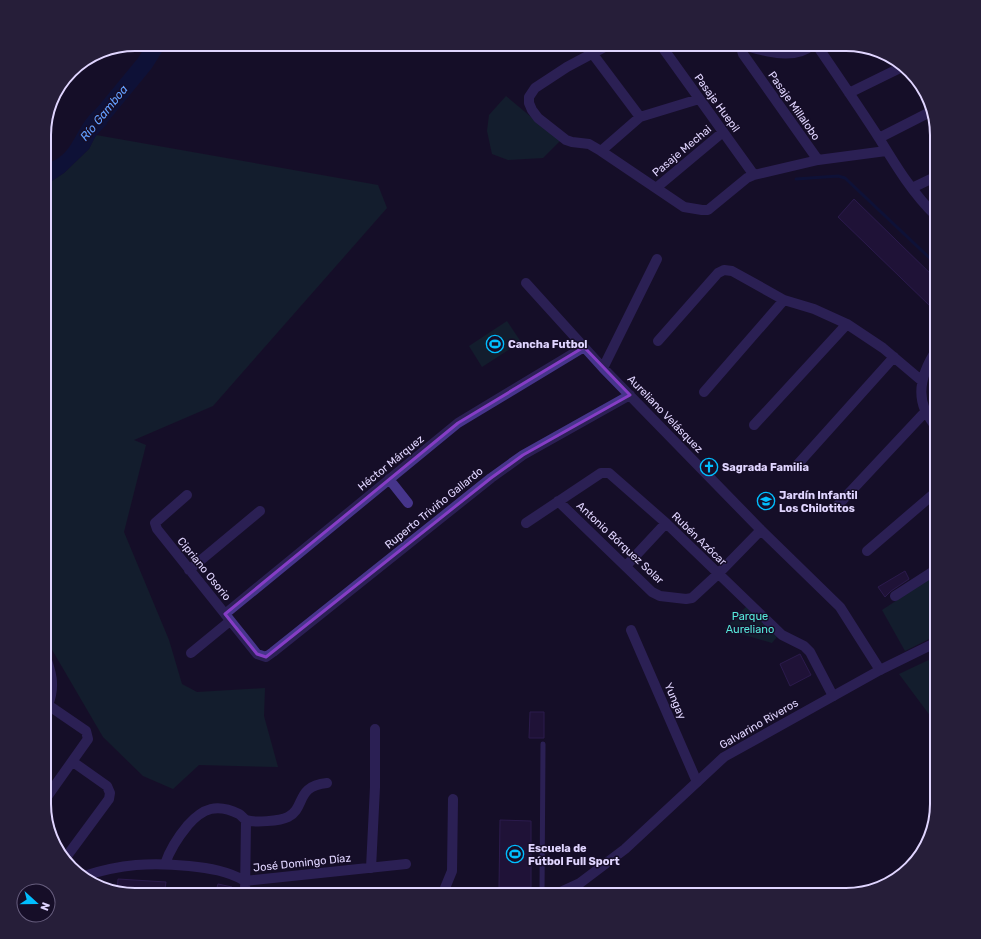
<svg xmlns="http://www.w3.org/2000/svg" width="981" height="939" font-family="Rubik,sans-serif">
<style>
.green{fill:#102f33}
.water{fill:#061449}
.lines{fill:none;stroke-linecap:round;stroke-linejoin:round}
.stream{stroke:#061449;stroke-width:3}
.river{stroke:#061449;stroke-width:17}
.building{fill:#2a184b;stroke:#452978}
.service{stroke:#46358b;stroke-width:5}
.minor{stroke:#46358b;stroke-width:10}
.tertiary{stroke:#46358b;stroke-width:10}
.marked{fill:none;stroke:#853dc5;stroke-width:3;stroke-linejoin:round}
.labels{text-anchor:middle;dominant-baseline:central;stroke-width:3;stroke-linejoin:round;paint-order:stroke}
.street-label{font-size:11px;fill:#e0d5ff;stroke:#160e28}
.poi-label{font-size:11px;font-weight:bold;fill:#e0d5ff;stroke:#160e28;text-anchor:start}
.park-label{font-size:11px;fill:#57e8db;stroke:#160e28}
.water-label{font-size:12px;font-style:italic;fill:#639fff;stroke:#160e28}
.rim{fill:none;stroke:#e0d5ff;stroke-width:2}
</style>
<rect width="100%" height="100%" fill="#160e28"/>
<path class="green" d="M506 96 560 141 543 158 508 160 492 154 487 131 489 115Z
M96 135 378 185 387 208 213 406 134 440 146 445 124 532 169 640 182 684 197 692 265 688 264 716 278 767 199 765 173 789 143 776 103 737 44 636V181H52L64 173 89 149Z
M507 321 521 342 482 367 469 346Z
M937 574V635L905 651 882 610Z
M749 604 780 633 772 643 724 629Z
M937 656V725L899 674Z"/>
<path class="water" d="M102 104 107 124 96 135 89 149 64 173 52 181H44V163C69 161 74 134 88 117 92 112 97 108 102 104Z"/>
<g class="lines">
<path class="stream" d="M796 179 838 176 845 178 937 265"/>
<path class="river" d="M89 131 145 63 157 44"/>
</g>
<path class="building" d="M854 199 937 280V300L931 307 838 217Z
M905 571 909 579 891 591 885 597 878 587Z
M800 654 811 675 790 686 780 664Z
M530 712H544V738H529Z
M500 820 531 821V887H499Z
M118 879 166 882 164 895H135L117 891Z
M218 884 232 887 231 895H215Z"/>
<g class="lines">
<path class="service" d="M542 895 543 744"/>
<path class="minor" d="M610 44 567 67 535 88 529 97V103L532 110 538 118 566 140 572 142 589 144 601 151 684 207 702 210H708L747 178 754 175 818 160 886 151
M660 44 754 175
M739 44C761 50 794 62 813 44
M740 44 743 54 818 160
M816 44C837 75 859 107 879 138 896 166 913 194 937 217
M592 53 640 117
M849 93 904 66
M879 138 932 111
M601 151 640 117 699 99
M656 188 723 132
M912 188 937 176
M526 283 603 368 761 530 840 607 880 670
M658 341 718 273 724 270 732 271 784 300 814 309 847 324 883 348 922 381
M937 349C925 367 916 389 925 410 928 416 933 423 937 429
M603 368 657 259
M704 392 784 300
M754 425 847 324
M797 465 894 357
M389 479 408 503
M187 495 155 523 157 529 257 654 266 657 273 652 491 478 523 455 630 395
M558 501 652 592 660 596 686 599 692 598 718 574 761 530
M837 506 926 411
M526 523 601 473H609L666 523 782 635 804 646 810 652 833 696
M867 551 937 491
M626 566 666 523
M189 570 260 511
M895 596 937 569
M225 614 458 423 584 347
M631 630 697 782
M191 653 230 621
M44 801 88 739 86 731 48 705C56 685 51 671 44 652
M64 860 109 799 110 793 107 786 73 762
M165 864C170 849 178 837 188 825 203 808 217 803 239 814 241 815 243 818 246 820 254 823 280 821 288 817 306 808 295 786 327 783
M371 868 375 787V729
M84 876C121 864 151 862 189 866 209 868 228 871 245 881L406 864
M245 895 246 820
M443 895 445 888 452 871 453 799"/>
<path class="tertiary" d="M554 895 580 883 625 849 724 757 880 670 937 642"/>
</g>
<path d="M0 0H981V939H0ZM584 347 630 395 523 455 491 478 266 657 257 654 225 614 458 423Z" fill="#160e28" fill-opacity=".55" fill-rule="evenodd"/>
<path class="marked" d="M584 347 630 395 523 455 491 478 266 657 257 654 225 614 458 423Z"/>
<defs>
<symbol id="stadium-ring" viewBox="-11 -11 22 22"><circle r="9.5" fill="#160e28" stroke="#01beff" stroke-width="1.5"/><path d="M0-5a6.5 5 0 1 0 0 10a6.5 5 0 1 0 0-10ZM-3.5-1.8h7v3.6h-7Z" fill="#01beff"/></symbol>
<symbol id="church-ring" viewBox="-11 -11 22 22"><circle r="9.5" fill="#160e28" stroke="#01beff" stroke-width="1.5"/><path d="M-1.2-6h2.4v3.5h3.3v2.4h-3.3V6h-2.4V-.1h-3.3v-2.4h3.3Z" fill="#01beff"/></symbol>
<symbol id="school-ring" viewBox="-11 -11 22 22"><circle r="9.5" fill="#160e28" stroke="#01beff" stroke-width="1.5"/><path d="M0-5L7-2L0 1L-7-2ZM-4 1L0 2.5L4 1V4Q0 6-4 4Z" fill="#01beff"/></symbol>
</defs>
<g fill-rule="evenodd">
<use href="#stadium-ring" x="485" y="334" width="20" height="20"/>
<use href="#church-ring" x="699" y="457" width="20" height="20"/>
<use href="#school-ring" x="756" y="491" width="20" height="20"/>
<use href="#stadium-ring" x="505" y="844" width="20" height="20"/>
</g>
<g class="labels">
<g class="street-label">
<text transform="translate(717 103) rotate(54)">Pasaje Huepil</text>
<text transform="translate(794 106) rotate(55)">Pasaje Millalobo</text>
<text transform="translate(682 151) rotate(-40)">Pasaje Mechai</text>
<text transform="translate(665 414) rotate(46)">Aureliano Velásquez</text>
<text transform="translate(391 463) rotate(-39)">Héctor Márquez</text>
<text transform="translate(434 508) rotate(-39)">Ruperto Triviño Gallardo</text>
<text transform="translate(699 539) rotate(44)">Rubén Azócar</text>
<text transform="translate(620 543) rotate(43)">Antonio Bórquez Solar</text>
<text transform="translate(204 569) rotate(51)">Cipriano Osorio</text>
<text transform="translate(675 701) rotate(67)">Yungay</text>
<text transform="translate(759 724) rotate(-30)">Galvarino Riveros</text>
<text transform="translate(302 863) rotate(-6)">José Domingo Díaz</text>
</g>
<g class="poi-label">
<text x="508" y="344">Cancha Futbol</text>
<text x="722" y="467">Sagrada Familia</text>
<text x="779" y="495">Jardín Infantil<tspan x="779" dy="13">Los Chilotitos</tspan></text>
<text x="528" y="848">Escuela de<tspan x="528" dy="13">Fútbol Full Sport</tspan></text>
</g>
<g class="park-label">
<text x="750" y="616">Parque<tspan x="750" dy="13">Aureliano</tspan></text>
</g>
<g class="water-label">
<text transform="translate(104 113) rotate(-51)">Río Gamboa</text>
</g>
</g>
<path d="M0 0H981V939H0ZM135 51H846A84 84 0 0 1 930 135V804A84 84 0 0 1 846 888H135A84 84 0 0 1 51 804V135A84 84 0 0 1 135 51Z" fill="#261e39" fill-rule="evenodd"/>
<path class="rim" d="M135 51H846A84 84 0 0 1 930 135V804A84 84 0 0 1 846 888H135A84 84 0 0 1 51 804V135A84 84 0 0 1 135 51Z"/>
<g transform="translate(36 903) rotate(111)"><circle r="19" fill="#160e28" stroke="#675e7e"/>
<path d="M0-3L7 15L0 10L-7 15Z" fill="#01beff"/>
<text y="-6" font-size="11" font-weight="bold" text-anchor="middle" fill="#e0d5ff">N</text>
</g>
</svg>
